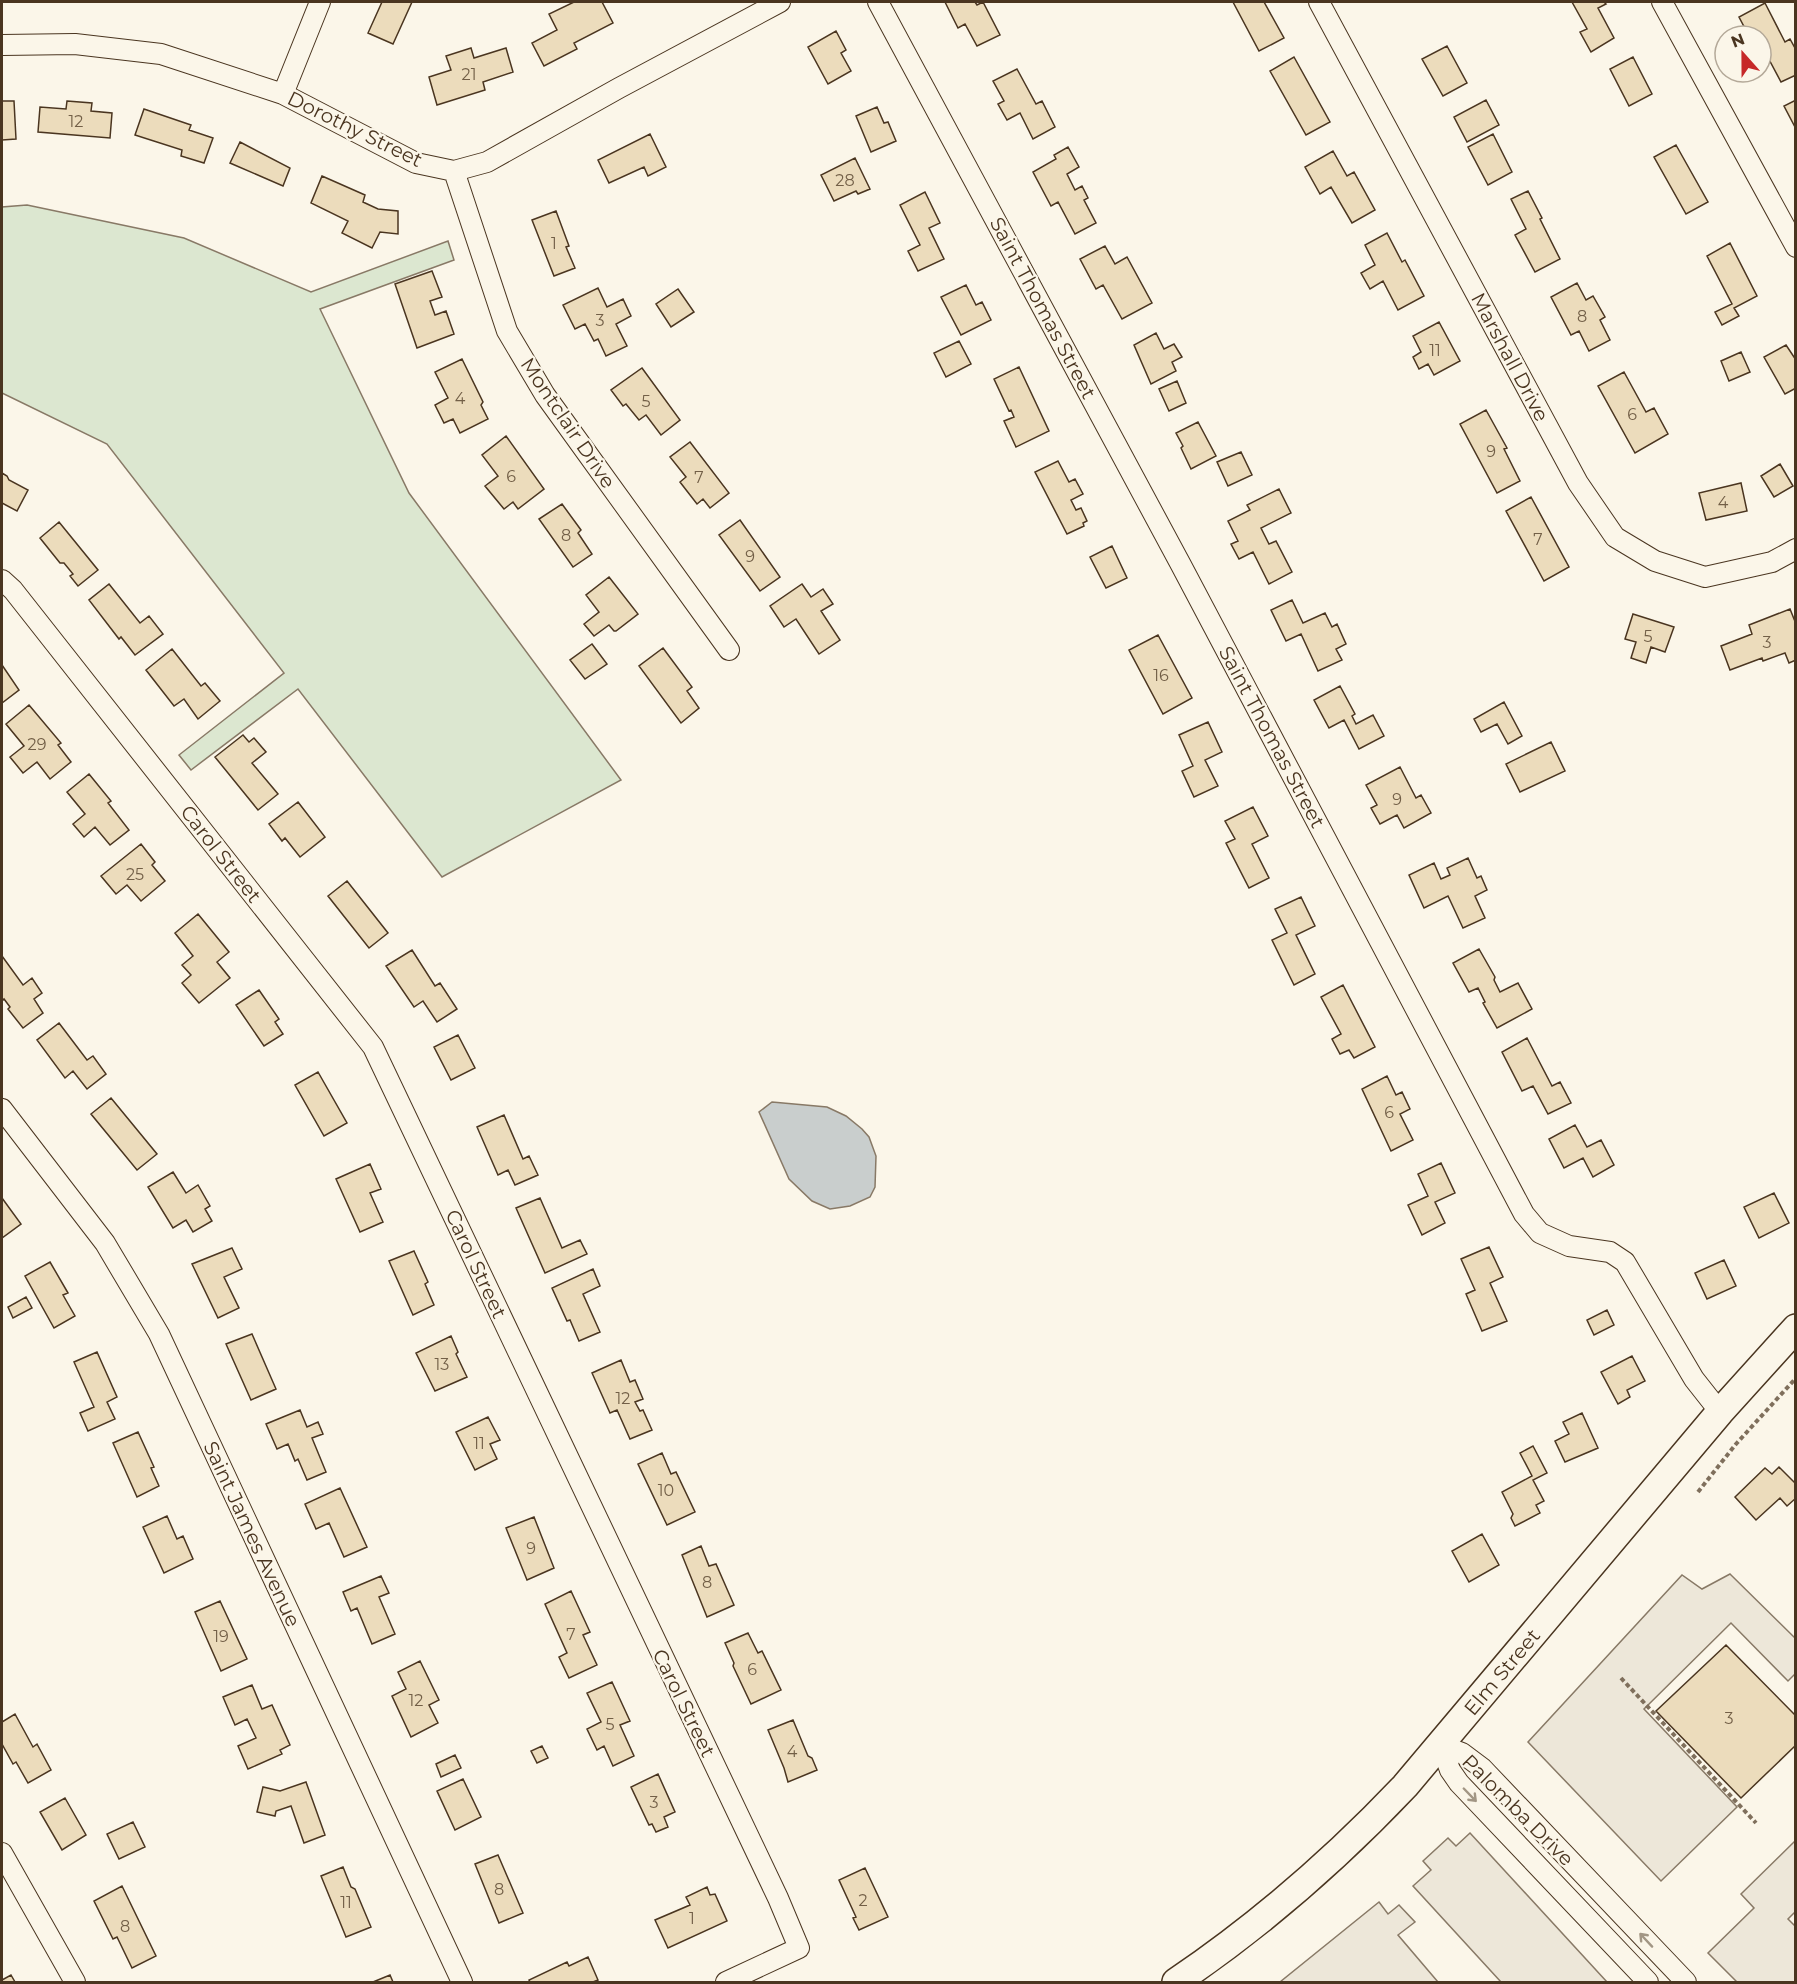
<svg xmlns="http://www.w3.org/2000/svg" width="1797" height="1984" font-family="Montserrat,sans-serif">
<style>
.green{fill:#dce7d0;stroke:#887966;stroke-width:1.5}
.parking{fill:#ede7d9;stroke:#887966;stroke-width:1.5}
.water{fill:#c9cecd;stroke:#887966;stroke-width:1.5}
.building{fill:#ecdcbc;stroke:#4a3520;stroke-width:1.5}
.lines{fill:none;stroke-linecap:round;stroke-linejoin:round}
.minor-casing{stroke:#4a3520;stroke-width:22}
.secondary-casing{stroke:#4a3520;stroke-width:30}
.path{stroke:#7f6f5c;stroke-width:4;stroke-dasharray:4.5 3;stroke-linecap:butt}
.minor{stroke:#fbf6e9;stroke-width:20}
.secondary{stroke:#fbf6e9;stroke-width:27}
.oneway{stroke:#a29684}
.labels{text-anchor:middle;dominant-baseline:central;stroke-width:4.5;stroke-linejoin:round;paint-order:stroke}
.number-label{font-size:16px;fill:#725f47}
.street-label{font-size:20px;fill:#4a3520;stroke:#fbf6e9}
</style>
<rect width="100%" height="100%" fill="#fbf6e9"/>
<path class="green" d="M27 205 184 238 311 292 448 241 454 260 320 309 409 493 621 780 442 877 298 689 191 770 179 755 284 673 107 444 2 393V207Z"/>
<path class="parking" d="M1730 1574 1795 1638V1674L1788 1681 1731 1623 1644 1709 1737 1807 1661 1881 1528 1742 1682 1575 1702 1589Z
M1470 1833 1607 1982H1501L1413 1886 1431 1870 1423 1861 1448 1838 1456 1846Z
M1795 1841V1912L1788 1919 1795 1926V1982H1737L1708 1953 1754 1908 1741 1894Z
M1379 1902 1388 1914 1399 1905 1415 1922 1398 1935 1438 1982H1280Z"/>
<path class="water" d="M772 1102 827 1107 846 1116 862 1129 869 1137 876 1156 875 1187 870 1197 850 1206 830 1209 812 1201 789 1179 759 1112Z"/>
<path class="building" d="M382 2H412L393 44 368 33Z
M574 2H602L613 23 574 43 577 49 544 66 532 43 557 30 549 14Z
M945 2H975L977 5 983 2 1000 35 977 46 965 24 958 28Z
M1233 2H1264L1284 38 1259 51Z
M1572 2H1604L1606 4 1598 8 1614 38 1591 52 1580 32 1587 29Z
M1765 3 1785 42 1790 39 1796 50V75L1781 82 1765 52 1761 54V36H1749L1739 17Z
M836 31 846 50 841 53 851 71 828 84 808 47Z
M1447 46 1467 83 1443 96 1422 59Z
M471 48 474 58 506 48 513 72 483 82 485 90 437 105 429 77 451 70 446 56Z
M1294 57 1330 122 1306 135 1270 71Z
M1633 57 1652 94 1629 106 1610 69Z
M1017 69 1036 104 1042 101 1055 127 1033 139 1020 113 1007 120 998 104 1004 101 993 81Z
M1486 100 1499 125 1467 142 1454 117Z
M1796 100V129L1784 106Z
M2 101H14L16 139 2 140Z
M67 101 92 103 91 111 112 113 110 138 38 132 40 107 66 109Z
M877 107 884 123 888 122 896 141 871 152 856 116Z
M144 109 191 125 189 130 213 138 204 163 181 156 182 150 135 135Z
M650 134 666 167 648 176 644 167 609 183 598 160Z
M1493 134 1512 172 1488 185 1468 147Z
M240 142 290 168 283 186 230 163Z
M1676 145 1708 202 1686 214 1654 157Z
M1068 147 1079 167 1067 174 1075 190 1082 186 1088 198 1084 200 1096 223 1075 234 1058 202 1051 206 1033 172 1056 159 1054 155Z
M1333 151 1347 176 1354 172 1375 210 1352 223 1331 187 1320 194 1305 167Z
M855 158 870 189 858 194 856 191 834 201 821 175Z
M322 176 365 195 363 202 378 209 398 211V234L380 232 372 248 342 233 348 221 311 203Z
M1528 191 1542 218 1540 219 1560 259 1535 272 1515 235 1526 229 1511 199Z
M925 192 940 223 929 228 944 259 918 271 908 251 920 245 900 205Z
M556 211 569 246 566 247 575 268 554 276 532 220Z
M1387 233 1402 262 1405 260 1424 296 1398 310 1383 281 1370 289 1361 273 1375 265 1365 245Z
M1730 243 1757 296 1734 308 1739 316 1722 325 1715 312 1732 304 1707 256Z
M1105 246 1115 264 1127 257 1152 303 1122 319 1103 285 1096 289 1080 259Z
M432 271 442 297 430 301 435 315 446 311 454 334 417 348 395 284Z
M1577 283 1586 300 1593 296 1605 317 1600 320 1610 340 1589 351 1579 331 1571 335 1551 297Z
M966 285 976 305 982 302 991 320 961 335 941 297Z
M598 288 607 307 623 299 631 316 616 324 627 346 606 356 598 339 594 341 585 324 575 329 563 305Z
M678 289 694 312 671 327 656 304Z
M1439 322 1460 361 1434 375 1428 364 1419 369 1413 357 1421 352 1413 336Z
M1156 333 1164 349 1174 344 1182 357 1172 362 1176 371 1151 384 1134 345Z
M959 341 971 364 946 377 934 353Z
M1786 345 1796 360V388L1785 394 1764 357Z
M1741 352 1750 372 1729 381 1721 361Z
M462 359 483 402 481 405 488 419 460 433 453 419 444 423 435 405 448 398 435 372Z
M1019 367 1049 431 1016 447 1004 421 1014 417 1011 410 1009 411 994 379Z
M642 368 680 420 661 435 646 415 639 420 626 404 623 406 611 390Z
M1624 372 1646 412 1654 408 1668 434 1635 453 1598 386Z
M1177 381 1186 403 1169 411 1159 389Z
M1486 410 1507 448 1504 449 1520 481 1497 493 1460 424Z
M1198 422 1216 456 1191 469 1181 448 1183 446 1176 433Z
M506 436 544 489 518 509 513 502 504 509 485 486 498 476 482 455Z
M690 442 729 493 710 508 703 499 697 504 680 482 686 477 670 457Z
M1241 452 1252 475 1228 486 1217 462Z
M1058 461 1069 482 1075 479 1083 494 1071 500 1076 510 1081 508 1087 521 1083 523 1084 526 1067 534 1035 472Z
M1780 464 1793 486 1774 497 1761 476Z
M2 473 7 476 9 480 28 490 17 511 2 503Z
M1741 483 1747 511 1706 520 1699 493Z
M1279 489 1291 513 1261 528 1269 544 1276 541 1292 572 1269 584 1253 552 1239 559 1231 544 1238 541 1228 521 1250 510 1247 505Z
M1531 497 1569 567 1544 581 1506 511Z
M562 504 581 530 578 533 592 554 573 567 539 519Z
M740 520 780 577 760 591 719 535Z
M59 522 98 570 78 586 70 576 73 574 64 563H60L40 538Z
M1112 546 1127 578 1106 588 1090 557Z
M609 577 638 614 616 631H614L609 625 594 636 584 624 599 612 586 595Z
M109 584 140 623 149 616 163 634 135 655 121 637 119 639 89 600Z
M802 584 811 597 823 589 833 604 821 611 840 640 819 654 796 619 784 627 770 606Z
M1292 600 1303 623 1325 613 1332 627 1337 624 1346 644 1336 649 1342 660 1318 671 1301 634 1286 641 1271 610Z
M1790 609 1796 624V660L1789 663 1785 653 1763 661 1762 658 1730 670 1721 646 1752 634 1749 625Z
M1633 614 1674 627 1665 652 1651 647 1646 663 1631 658 1636 642 1625 639Z
M1158 635 1192 698 1163 714 1129 650Z
M592 644 607 664 585 679 570 660Z
M663 648 692 687 687 691 699 708 681 723 639 666Z
M172 649 201 686 205 683 220 701 198 719 184 699 174 706 146 670Z
M2 665 19 690 2 703Z
M1340 686 1355 714 1352 716 1356 724 1373 715 1384 736 1359 749 1344 720 1329 728 1314 700Z
M1504 702 1522 736 1508 744 1497 724 1481 732 1474 719Z
M29 705 61 743 58 745 71 762 50 779 37 762 23 773 10 757 24 746 6 724Z
M1208 722 1222 752 1205 760 1218 786 1194 797 1182 771 1193 766 1179 735Z
M243 735 249 742 254 738 266 752 252 763 278 794 258 810 215 757Z
M1551 742 1565 771 1520 792 1506 764Z
M1400 767 1416 798 1421 795 1431 813 1404 828 1397 815 1380 824 1371 808 1377 805 1366 785Z
M89 774 111 801 108 803 129 830 110 845 95 827 84 837 73 824 85 814 67 792Z
M298 802 325 837 300 857 285 838 282 841 269 824Z
M1253 807 1268 836 1252 844 1269 878 1249 888 1226 843 1235 839 1225 821Z
M141 844 155 862 152 865 165 881 141 901 127 885 116 894 101 876Z
M1468 858 1477 878 1481 876 1487 890 1475 896 1485 918 1463 928 1448 896 1424 908 1409 875 1434 863 1441 879 1450 875 1447 868Z
M347 881 388 933 369 948 328 896Z
M1301 897 1315 926 1296 935 1315 974 1294 985 1272 940 1287 933 1275 909Z
M198 914 229 952 217 962 230 978 199 1003 182 983 191 975 182 965 193 956 175 933Z
M1479 949 1495 977 1494 980 1500 992 1518 983 1532 1009 1497 1028 1483 1003 1485 1002 1478 988 1469 992 1453 963Z
M412 950 435 986 440 983 457 1009 437 1022 423 1001 414 1007 386 966Z
M2 956 23 985 32 978 42 993 34 999 43 1013 23 1028 8 1009 10 1007 4 999 2 1001Z
M1343 985 1375 1047 1354 1058 1349 1050 1340 1054 1332 1039 1341 1034 1321 997Z
M259 990 279 1019 275 1022 283 1034 264 1046 236 1005Z
M59 1023 87 1060 93 1056 106 1074 87 1089 73 1071 65 1078 37 1040Z
M458 1035 475 1068 451 1080 434 1047Z
M1527 1038 1552 1086 1560 1082 1571 1103 1548 1114 1533 1086 1522 1091 1502 1052Z
M318 1072 347 1123 324 1136 295 1085Z
M1387 1076 1396 1095 1402 1092 1410 1109 1400 1114 1413 1140 1391 1151 1362 1089Z
M111 1098 157 1154 137 1170 91 1114Z
M504 1115 523 1159 529 1156 538 1175 515 1185 508 1170 498 1175 477 1127Z
M1575 1125 1587 1147 1601 1140 1614 1165 1593 1177 1583 1158 1564 1168 1549 1139Z
M1441 1163 1455 1193 1435 1202 1445 1223 1422 1235 1408 1205 1428 1196 1418 1174Z
M370 1164 381 1189 370 1193 383 1222 360 1232 336 1179Z
M173 1172 186 1193 198 1185 210 1206 205 1209 212 1221 193 1232 186 1220 173 1228 148 1187Z
M1774 1193 1789 1223 1759 1238 1744 1207Z
M2 1198 21 1224 2 1238Z
M540 1198 562 1248 580 1240 587 1254 545 1273 516 1208Z
M1489 1247 1503 1277 1490 1283 1507 1321 1482 1331 1466 1294 1475 1290 1461 1259Z
M232 1248 242 1269 224 1277 239 1308 218 1318 192 1264Z
M414 1251 428 1282 425 1284 434 1305 413 1315 389 1261Z
M1724 1260 1736 1286 1707 1299 1695 1273Z
M50 1262 68 1293 63 1295 75 1316 54 1328 25 1276Z
M593 1269 600 1286 583 1294 600 1332 579 1341 570 1320 567 1321 552 1288Z
M26 1297 32 1308 13 1318 8 1307Z
M1607 1310 1614 1325 1594 1335 1587 1320Z
M252 1334 276 1389 251 1400 226 1344Z
M451 1336 458 1352 456 1354 467 1377 435 1391 416 1353Z
M97 1352 117 1397 107 1402 115 1419 88 1431 80 1413 94 1407 74 1362Z
M1632 1356 1645 1381 1627 1390 1630 1397 1618 1404 1601 1372Z
M621 1360 630 1382 635 1380 643 1399 635 1402 640 1411 643 1410 652 1430 630 1439 617 1410 610 1413 592 1373Z
M300 1410 307 1427 318 1422 323 1434 312 1438 326 1472 307 1480 298 1459 295 1461 288 1444 277 1449 266 1424Z
M1582 1413 1598 1448 1565 1462 1555 1441 1569 1434 1563 1422Z
M488 1417 500 1440 490 1444 497 1459 475 1470 456 1432Z
M138 1432 154 1467 151 1468 159 1486 137 1497 113 1443Z
M1533 1446 1547 1473 1533 1480 1544 1501 1536 1505 1540 1513 1515 1526 1511 1518 1513 1514 1502 1492 1532 1476 1520 1453Z
M662 1453 671 1474 676 1472 695 1512 667 1525 638 1464Z
M1779 1467 1796 1484V1498L1787 1506 1780 1498 1756 1520 1735 1497 1765 1468 1772 1474Z
M340 1488 367 1547 344 1557 329 1523 316 1529 305 1504Z
M167 1516 177 1539 183 1536 193 1559 164 1573 143 1527Z
M534 1517 554 1568 527 1580 506 1528Z
M1482 1534 1499 1565 1469 1582 1452 1551Z
M701 1546 709 1566 716 1564 734 1605 707 1617 682 1555Z
M381 1576 389 1593 379 1597 395 1634 372 1644 357 1608 351 1611 343 1592Z
M571 1591 590 1632 583 1635 597 1665 569 1678 559 1657 567 1653 545 1604Z
M220 1601 247 1659 221 1671 195 1612Z
M748 1633 758 1653 762 1651 781 1690 751 1704 733 1666 734 1663 725 1643Z
M1726 1645 1796 1716V1745L1741 1798 1656 1711Z
M420 1661 439 1700 429 1705 438 1723 411 1737 392 1696 406 1689 398 1672Z
M612 1682 630 1721 620 1725 634 1756 613 1766 604 1746 597 1750 587 1729 601 1722 587 1693Z
M252 1685 262 1709 272 1705 290 1745 280 1750 282 1754 248 1769 238 1746 256 1738 247 1719 235 1725 223 1697Z
M15 1714 33 1747 37 1744 51 1770 28 1783 16 1762 13 1764 2 1744V1722Z
M793 1720 808 1756 812 1758 817 1770 788 1782 784 1768 768 1730Z
M542 1746 548 1758 537 1763 531 1751Z
M455 1755 461 1768 441 1777 436 1764Z
M658 1774 675 1812 664 1817 668 1827 656 1832 652 1824 649 1825 631 1787Z
M463 1779 481 1817 455 1830 437 1791Z
M306 1782 325 1835 304 1843 291 1806 276 1811 275 1816 257 1812 263 1787 280 1791Z
M65 1798 86 1835 62 1850 40 1812Z
M133 1822 145 1847 119 1859 107 1834Z
M498 1855 523 1913 499 1923 475 1864Z
M343 1867 351 1887 355 1889 371 1927 346 1937 321 1876Z
M865 1868 888 1917 859 1930 853 1918 856 1917 839 1880Z
M122 1886 156 1956 132 1968 117 1937 113 1939 94 1901Z
M707 1887 710 1895 715 1894 727 1921 668 1948 655 1920 690 1905 686 1897Z
M588 1957 598 1980 593 1982H530L529 1980 567 1962 569 1966Z
M11 1975 15 1982H2V1980Z
M390 1975 393 1982H373Z"/>
<g class="lines">
<defs>
<path id="minor" d="M878 2 1181 565 1524 1214 1540 1233 1569 1246 1610 1252 1625 1262 1694 1379 1720 1412
M1319 2 1578 483 1615 537 1655 561 1705 577 1772 562 1796 549
M1662 2 1796 247
M2 45 75 44 161 54 283 94 416 163 454 171 487 162 619 88 780 2
M283 94 320 2
M454 171 507 331 545 395 729 650
M2 580 13 590 373 1047 778 1898 799 1948 726 1982
M2 1109 105 1243 159 1334 462 1982
M1441 1745 1462 1753 1482 1768 1686 1982
M1441 1745 1450 1770 1459 1783 1648 1982
M2 1853 75 1982"/>
<path id="secondary" d="M1176 1982C1260 1925 1335 1860 1405 1786L1720 1412 1796 1328"/>
</defs>
<use href="#minor" class="minor-casing"/>
<use href="#secondary" class="secondary-casing"/>
<path class="path" d="M1698 1492 1736 1444 1796 1378
M1621 1678 1756 1823"/>
<use href="#minor" class="minor"/>
<use href="#secondary" class="secondary"/>
</g>
<defs><path id="oneway-shaft" d="M-6 0H5M1.5-3L5.5 0L1.5 3" fill="none" stroke-width="1.6" stroke-linecap="round" stroke-linejoin="round" transform="scale(1.5)"/></defs>
<g class="oneway">
<use href="#oneway-shaft" transform="translate(1470 1795) rotate(46)"/>
<use href="#oneway-shaft" transform="translate(1646 1940) rotate(-133)"/>
</g>
<g class="labels">
<g class="number-label">
<text x="469" y="74">21</text>
<text x="76" y="121">12</text>
<text x="845" y="180">28</text>
<text x="554" y="243">1</text>
<text x="1582" y="316">8</text>
<text x="600" y="320">3</text>
<text x="1435" y="350">11</text>
<text x="460" y="398">4</text>
<text x="646" y="401">5</text>
<text x="1632" y="414">6</text>
<text x="1491" y="451">9</text>
<text x="511" y="476">6</text>
<text x="699" y="477">7</text>
<text x="1723" y="502">4</text>
<text x="566" y="535">8</text>
<text x="1538" y="539">7</text>
<text x="750" y="556">9</text>
<text x="1648" y="636">5</text>
<text x="1767" y="642">3</text>
<text x="1161" y="675">16</text>
<text x="37" y="744">29</text>
<text x="1397" y="799">9</text>
<text x="135" y="874">25</text>
<text x="1389" y="1112">6</text>
<text x="442" y="1364">13</text>
<text x="623" y="1398">12</text>
<text x="479" y="1443">11</text>
<text x="666" y="1490">10</text>
<text x="531" y="1548">9</text>
<text x="707" y="1582">8</text>
<text x="571" y="1634">7</text>
<text x="221" y="1636">19</text>
<text x="752" y="1669">6</text>
<text x="416" y="1700">12</text>
<text x="1729" y="1718">3</text>
<text x="610" y="1724">5</text>
<text x="792" y="1751">4</text>
<text x="654" y="1802">3</text>
<text x="499" y="1889">8</text>
<text x="863" y="1900">2</text>
<text x="346" y="1902">11</text>
<text x="692" y="1918">1</text>
<text x="125" y="1926">8</text>
</g>
<g class="street-label">
<text transform="translate(355 129) rotate(26)">Dorothy Street</text>
<text transform="translate(1043 308) rotate(62)">Saint Thomas Street</text>
<text transform="translate(1510 357) rotate(62)">Marshall Drive</text>
<text transform="translate(568 423) rotate(56)">Montclair Drive</text>
<text transform="translate(1272 737) rotate(62)">Saint Thomas Street</text>
<text transform="translate(221 854) rotate(52)">Carol Street</text>
<text transform="translate(476 1264) rotate(65)">Carol Street</text>
<text transform="translate(252 1534) rotate(65)">Saint James Avenue</text>
<text transform="translate(1502 1672) rotate(-50)">Elm Street</text>
<text transform="translate(684 1703) rotate(64)">Carol Street</text>
<text transform="translate(1518 1810) rotate(45)">Palomba Drive</text>
</g>
</g>
<rect width="1797" height="1984" fill="none" stroke="#4a3520" stroke-width="6"/>
<g transform="translate(1743 54) rotate(339)"><circle r="28" fill="#fbf6e9" stroke="#b4a999" stroke-width="1.5"/>
<path d="M0-4.5L10 22L0 15L-10 22Z" fill="#c62828"/>
<text y="-9" font-size="16" font-weight="bold" text-anchor="middle" fill="#4a3520">N</text>
</g>
</svg>
